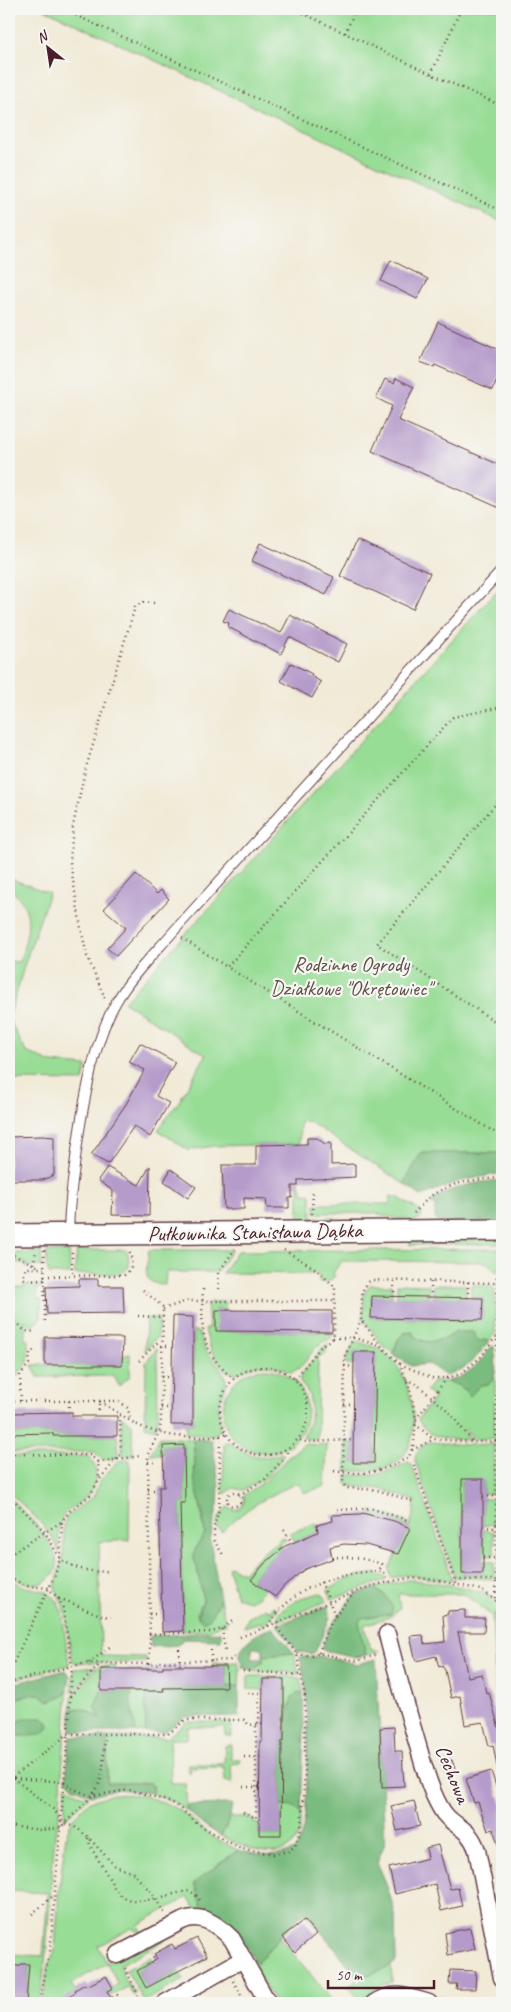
<svg xmlns="http://www.w3.org/2000/svg" width="511" height="2012" font-family="Caveat,sans-serif">
<style>
.green{fill:#98dd96;stroke:#717e60}
.forest{fill:#7abc7f;stroke:#626e55}
.building{fill:#b59bca}
.lines{fill:none;stroke-linecap:round;stroke-linejoin:round}
.service-casing{stroke:#633d45;stroke-width:11}
.minor-casing{stroke:#633d45;stroke-width:19}
.tertiary-casing{stroke:#633d45;stroke-width:24}
.path{stroke:#633d45;stroke-width:2.5;stroke-dasharray:1 4;stroke-linecap:butt}
.service{stroke:#fff;stroke-width:9}
.minor{stroke:#fff;stroke-width:16}
.tertiary{stroke:#fff;stroke-width:21}
.labels{text-anchor:middle;dominant-baseline:central;stroke-width:4.5;stroke-linejoin:round;paint-order:stroke}
.park-label{font-size:21px;fill:#5e4e46;stroke:#f6f6f2}
.street-label{font-size:21px;fill:#4a1f2b;stroke:#f6f6f2}
</style>
<rect width="100%" height="100%" fill="#f6f6f2"/>
<filter id="ink" filterUnits="userSpaceOnUse"><feTurbulence type="fractalNoise" baseFrequency=".02" numOctaves="2"/><feDisplacementMap in="SourceGraphic" scale="10" xChannelSelector="R" yChannelSelector="G"/><feConvolveMatrix kernelMatrix="1 2 1 2 8 2 1 2 1" color-interpolation-filters="sRGB"/></filter>
<filter id="wash" filterUnits="userSpaceOnUse"><feTurbulence type="fractalNoise" baseFrequency=".0096" numOctaves="4" result="noise"/><feDisplacementMap in="SourceGraphic" scale="20" xChannelSelector="R" yChannelSelector="G"/><feGaussianBlur stdDeviation="1.12" result="paint"/><feColorMatrix in="noise" values="0 0 0 0 0 0 0 0 0 0 0 0 0 0 0 0 0 1.4 0 .05"/><feComposite in="paint" operator="in"/></filter>
<g filter="url(#wash)">
<rect width="100%" height="100%" fill="#f1ead7"/>
<path class="green" d="M44 9H502V222Z
M502 585V1153H421L404 1184 308 1121 300 1122 299 1144 214 1146 188 1150 158 1130 180 1100 206 1055 124 1002Z
M9 878 49 893 25 963 9 1019 26 1052 52 1063 87 1066 83 1081 9 1080V961L19 962C28 935 37 908 9 889Z
M299 1180 303 1193 311 1194 312 1218H336L321 1223H299Z
M390 1196 399 1198 420 1211 422 1214 421 1219 410 1223 408 1219H399L374 1213H315V1204H390Z
M502 1238V1244L410 1245V1239Z
M502 1249V1267L496 1272 487 1262 342 1261 333 1273 335 1276C330 1281 326 1283 319 1282V1274L222 1273 237 1251Z
M77 1250H126L128 1254 129 1267 121 1274H74Z
M149 1250H232L217 1272H166L165 1285C141 1284 146 1270 149 1250Z
M41 1251 42 1266 26 1267V1263H9V1254Z
M69 1251 70 1274H49L46 1265 47 1252Z
M397 1284 429 1285V1297H397Z
M25 1285H41V1288L37 1289V1299H41V1318L32 1327 25 1320V1340L28 1338V1362L17 1376H9V1287H25Z
M370 1285H392V1297L372 1296 371 1318 482 1320 483 1298H471V1285L491 1286 495 1290V1333L489 1341 484 1340 477 1342 473 1332H456L446 1339 428 1342 418 1339 412 1332 404 1333 399 1338 393 1353 383 1346 363 1319 364 1294Z
M433 1285H466V1298L433 1297Z
M210 1302H225V1310H216L217 1331 332 1332 331 1338C327 1340 323 1342 320 1344 309 1353 305 1368 291 1372 277 1366 264 1362 249 1368 246 1369 242 1372 238 1373 217 1376 208 1344 205 1329L209 1328 207 1305Z
M146 1318 159 1319 158 1336 145 1351Z
M194 1330 199 1333 206 1351 224 1374 226 1380V1386L220 1401 218 1409 221 1424 219 1431 212 1436 186 1434V1425L193 1424Z
M355 1341C368 1345 383 1348 392 1359 412 1381 425 1441 398 1461 383 1473 363 1471 346 1471V1442L353 1443V1463H374L376 1352H354V1365H347L346 1359Z
M328 1344 325 1355 318 1356 317 1439H307L303 1437 310 1421 311 1408 309 1394 300 1381V1377L302 1373 323 1347Z
M157 1348 158 1418 155 1429 145 1426 146 1362Z
M130 1354V1376L119 1386 114 1376 38 1377 32 1365H122V1356Z
M223 1411a42 42 0 1 1 84 0a42 42 0 1 1-84 0Z
M495 1376 494 1439H474L466 1429 464 1431 471 1440C449 1439 429 1441 418 1419L434 1398 426 1391 434 1381 456 1383 469 1394 481 1385 492 1381Z
M121 1416 132 1424 133 1456 123 1457Z
M53 1433V1436H117L119 1454 117 1458 102 1460 95 1452H9V1434Z
M160 1437 193 1439 195 1461 194 1469 205 1534 197 1567 203 1600 197 1614 199 1619 217 1607 220 1599 226 1624H221L209 1631H183L180 1503H185L184 1445 163 1446V1454H150Z
M226 1442H230C246 1455 262 1461 282 1453V1458L267 1477 243 1490 233 1488 225 1494 223 1491 224 1445Z
M430 1442 466 1445 494 1444V1493L483 1494V1480H462V1574H483V1561L494 1562V1577L492 1579 455 1577 415 1461C415 1451 421 1445 430 1442Z
M304 1444 327 1445 325 1486 303 1493 299 1483 293 1485C266 1497 242 1510 222 1532 211 1525 221 1514 227 1507L234 1510C242 1508 246 1503 244 1495L267 1480 286 1459Z
M9 1456H88C103 1471 95 1491 79 1503 73 1508 65 1511 62 1518 57 1528 59 1542 59 1553 54 1531 25 1508 9 1492Z
M130 1460 129 1540 99 1542 101 1656 146 1657V1662L75 1663 72 1659 65 1610 55 1587 63 1555 64 1524 66 1518 71 1513 94 1496 99 1482 118 1461Z
M408 1462 412 1465 453 1581 406 1575 391 1578 389 1568 410 1528 394 1521 370 1515V1511L386 1514 410 1524 414 1513 415 1501 382 1489 349 1486 346 1484 347 1475H376L389 1471Z
M9 1497C23 1512 77 1558 49 1579 35 1589 23 1582 9 1576Z
M483 1498 494 1500V1524L483 1526Z
M316 1523 318 1532 295 1542 290 1533Z
M483 1530 494 1532V1555L483 1557Z
M282 1537H284L286 1540 279 1544 282 1549 264 1564 251 1580 264 1589 257 1597 249 1601 237 1597 228 1568 230 1566 243 1573 252 1562Z
M375 1574 385 1577 386 1580 331 1599 328 1590C347 1578 353 1575 375 1574Z
M9 1580 25 1587 46 1591 57 1600 62 1613 69 1665 9 1681Z
M408 1580C425 1580 467 1587 483 1593 490 1596 496 1602 502 1608L492 1616 464 1594H399L398 1596 400 1608 390 1617 364 1625 370 1649 380 1651 366 1655 359 1622 361 1618 386 1596 374 1588Z
M321 1593 327 1601 278 1621V1615C289 1602 305 1596 321 1593Z
M274 1606 278 1609 262 1627 261 1622 244 1627 248 1618 266 1608 270 1611Z
M294 1653 299 1674C284 1670 268 1673 252 1670L263 1662V1656Z
M237 1662 240 1669 239 1686 227 1687 226 1666H213V1663Z
M99 1666H116C111 1684 87 1699 101 1718 91 1715 84 1704 71 1710L72 1696Z
M96 1667 72 1692 74 1669Z
M248 1676H289L300 1678 303 1693 296 1694 284 1722V1679H263V1690L248 1689Z
M68 1689 59 1816 55 1833 46 1953 40 2003H15H26L29 1967 21 1964 19 1966 9 1965V1954L43 1956 48 1893 9 1891V1736L35 1735 48 1721 9 1725V1690L67 1693Z
M148 1690 145 1707 146 1732H136L130 1699 132 1691Z
M186 1722H231L232 1737 225 1735 224 1727H188L187 1739H170L171 1783H185L187 1807 186 1810 174 1802 150 1793 153 1787 150 1783H107V1737L167 1738Z
M231 1744V1759H240V1763L231 1764 232 1783 225 1781 224 1767 190 1768V1773L188 1772V1764H224L225 1746Z
M66 1785 78 1794 89 1797 64 1820Z
M113 1794 141 1795 163 1802 181 1811 211 1836 238 1850 194 1883 203 1911 193 1906 188 1897 138 1925 142 1934 132 1928 98 1946 107 1963 163 1937 165 1940 120 1965 124 1973 122 1975C126 1983 131 1987 136 1994L134 1996 128 1987 110 1996 107 1991 118 1984 107 1963 71 1984 76 1992 65 1998 67 2003H43L48 1965 55 1951 59 1890 66 1835 73 1818 90 1801Z
M281 1806 295 1807 301 1813C300 1822 301 1832 296 1840 281 1865 240 1846 221 1836L230 1817H248L253 1820 254 1823 259 1824V1835H281Z
M279 1937 333 2001 331 2003H275L254 1967Z
M150 1957 153 1961 137 1971 146 1988 179 1971 184 1980 144 2001 126 1970Z
M391 1965 392 1982 378 1987 360 2000 349 1987 359 1978Z"/>
<path class="forest" d="M421 1153H502V1173L460 1181 421 1196 404 1184Z
M502 1180V1222H438L435 1218V1206L430 1203C450 1186 477 1182 502 1180Z
M412 1332 418 1339 428 1342 447 1338 456 1332H473L477 1342 484 1340 489 1341C477 1358 466 1370 446 1376L429 1364 411 1366 397 1357 393 1353 399 1338 404 1333Z
M492 1346 494 1347C496 1359 498 1376 489 1384L481 1385 470 1396 463 1388 448 1381C466 1378 482 1361 492 1346Z
M193 1439 212 1440 219 1486 218 1504 210 1540 220 1599 210 1618 203 1622 198 1615 203 1600 197 1567C189 1554 198 1544 205 1534L203 1516 194 1479 195 1461Z
M374 1588 386 1596 393 1608 391 1614 361 1618 359 1622 366 1655 356 1657 323 1650 322 1648 328 1630 349 1601 355 1595Z
M329 1605 330 1618 315 1652 311 1654 297 1651 277 1625Z
M502 1608V1724L498 1725 492 1616Z
M273 1628 294 1653 263 1656V1648H252V1659H263V1662L252 1670 243 1668C242 1664 240 1660 240 1656 240 1642 262 1630 273 1628Z
M221 1632V1640L183 1639 178 1645 151 1647 150 1636Z
M320 1656 357 1664 376 1659 385 1843 377 1862 386 1883 395 1913 396 1962 385 1969 359 1978 305 1912 279 1937 256 1963 237 1929 203 1911 194 1883 238 1850C259 1855 276 1860 296 1849 307 1827 306 1802 307 1777 308 1736 310 1697 300 1657Z
M66 1670 70 1676 68 1689 64 1696 49 1701 39 1694C29 1694 19 1700 9 1698V1685Z
M239 1686V1716L185 1717 164 1732H146L145 1707 148 1690H164L163 1688Z
M101 1691H132L130 1699 136 1732H71V1710L82 1708 101 1718 95 1706Z
M303 1693 304 1732 301 1813 295 1807 281 1806 282 1741H284C284 1723 288 1714 292 1697L296 1694Z
M24 1718H44L49 1725C46 1740 21 1735 9 1736V1725L15 1724Z
M70 1737H107V1783H150L153 1791 150 1793 118 1789 91 1795 73 1787 66 1780Z
M232 1804 229 1822 221 1836 198 1821 186 1810V1806L190 1805Z"/>
<g id="blocks">
<path class="building" d="M391 260 428 279 417 299 381 281Z
M438 322 502 351V367L493 390 435 365 434 367 420 362Z
M396 378 414 387 398 420 502 466V509L372 451 392 406 376 398 385 379 394 383Z
M357 540 430 573 413 609 340 576Z
M260 543 334 577 326 595 252 561Z
M229 609 281 633 290 615 347 644 338 662 289 637 281 654 228 627 229 623 223 621Z
M291 663 312 674 311 676 321 682 312 698 281 681Z
M136 874 157 894 161 890 169 899 116 956 107 948 126 928 104 909Z
M140 1043 175 1062 156 1096 169 1103 150 1137 134 1126 108 1164 91 1155 126 1104 145 1070 129 1062Z
M42 1136 54 1137V1175L43 1180H9V1137Z
M307 1138H317L325 1144 331 1143V1165L355 1164V1177L298 1180V1186H292V1198H289V1208H267L266 1199 244 1198V1209H224L222 1165H256V1145L307 1144Z
M150 1166 149 1216 112 1215 113 1191 98 1180 107 1167 139 1185Z
M171 1169 196 1187 188 1198 164 1181Z
M79 1279H98V1286H123L124 1313 47 1314 46 1287 79 1286Z
M372 1296 483 1298 482 1320 371 1318Z
M216 1310 332 1311V1332L216 1331Z
M173 1316 193 1317V1425H171Z
M45 1337 123 1338 122 1365H45Z
M354 1352H376L374 1463H353Z
M72 1412V1416H117V1436H53V1433L9 1434V1413Z
M184 1445 185 1503H180L183 1631 162 1632 159 1487H164L163 1446Z
M462 1479H483V1574H462Z
M362 1513 394 1521 410 1528 398 1554 366 1545 344 1544 330 1547 332 1559 305 1569 285 1585 275 1597 251 1580 264 1564 285 1546 318 1532 317 1525 333 1521 332 1515 361 1514Z
M465 1610V1618H485L484 1632H458L468 1677 482 1674 486 1693 489 1692 499 1729 502 1728V1766H497L493 1745 489 1746 483 1722 465 1725 460 1696 451 1698 445 1670 442 1666 439 1667 436 1656 416 1661 410 1636 423 1635 424 1644 445 1642 443 1615 448 1614V1611Z
M163 1666H226L227 1687 163 1688 164 1691H101V1669H163Z
M263 1679H284V1741H282L281 1835H259L260 1741H262Z
M394 1727 395 1751H402L404 1786 382 1787 380 1728Z
M452 1760 456 1772 445 1775 441 1763Z
M491 1771 502 1805V1850H500L493 1829 488 1831 478 1802 474 1803 466 1779Z
M414 1801 420 1826 397 1831 391 1806Z
M438 1845 450 1889 458 1888 462 1906 441 1911 435 1884 395 1894 389 1868 428 1858 426 1848Z
M304 1920 316 1934 295 1952 282 1937Z
M470 1928 475 1949 448 1955 445 1933Z
M197 1938 207 1956 146 1988 137 1971 157 1959 154 1954 172 1944 175 1949Z
M21 1964H29L26 2003 9 2002V1965L19 1966Z
M450 1970 476 1971 475 1989H456L457 1984H449Z
M106 1976 113 1988 107 1991 114 2003H56L76 1992 75 1990 85 1984 87 1986Z"/>
</g>
</g>
<g filter="url(#ink)">
<use href="#blocks" fill-opacity="0" stroke="#633d45" stroke-width="1"/>
<g class="lines">
<defs>
<path id="service" d="M69 1235C68 1213 71 1192 74 1170 80 1122 91 1046 115 1004 130 977 153 955 173 932L502 570"/>
<path id="minor" d="M387 1634C396 1671 407 1708 418 1746 424 1766 429 1788 440 1807 451 1828 468 1824 477 1850L502 1978
M117 1955 182 1921C201 1912 218 1925 232 1939L268 2003
M165 2003 243 1959
M374 2003C393 1990 409 1997 429 2003"/>
<path id="tertiary" d="M9 1235 502 1230"/>
</defs>
<use href="#service" class="service-casing"/>
<use href="#minor" class="minor-casing"/>
<use href="#tertiary" class="tertiary-casing"/>
<path class="path" d="M62 9 502 211
M294 9 431 74 502 106
M345 33 356 9
M431 74 461 9
M502 707 453 717 227 967 499 1135H502
M502 800H499L377 944 502 1026
M182 938 227 967
M105 998 87 956 81 928 70 862 73 826 85 771 135 607 141 602 155 603
M414 1213C420 1207 427 1198 434 1194 453 1181 480 1179 502 1178
M312 1214 313 1190
M44 1250 45 1323
M284 1250 316 1269 335 1287 334 1331 333 1338 322 1345 295 1379
M72 1252V1276
M9 1253 39 1267
M33 1264 36 1252
M44 1276 124 1275C133 1269 133 1260 129 1250
M44 1280 27 1281 23 1278 26 1268H44
M431 1282V1297
M468 1282V1298
M203 1289C201 1331 200 1349 233 1379
M219 1289 218 1273 235 1249
M143 1290 163 1307 161 1422 159 1433 148 1454 150 1650 148 1669
M394 1297V1281
M163 1309 187 1301H335
M9 1314 25 1331 36 1332
M498 1314 502 1308
M138 1316 162 1317
M502 1335H497L496 1441 502 1440
M333 1338H355L380 1346
M161 1346H171
M139 1361 160 1340
M400 1364 432 1378H447L461 1374 481 1357 497 1335V1273L502 1269
M344 1366 354 1367
M220 1411a44 44 0 1 1 88 0a44 44 0 1 1-88 0Z
M161 1377H171
M406 1379 419 1386 448 1411 473 1442
M9 1401H119L128 1408 130 1420
M21 1401 20 1375 29 1364 30 1352 36 1350
M69 1401V1411
M344 1404H354
M161 1408H171
M99 1410V1401L120 1414 121 1454 99 1480 90 1495 71 1510 62 1521 60 1559C76 1569 90 1573 110 1571
M120 1414C126 1418 133 1423 140 1426 163 1437 202 1441 227 1434
M416 1419 447 1378
M415 1424 433 1439 473 1442 496 1441V1580H455
M220 1436 219 1509 214 1527V1541L224 1556
M300 1440 306 1442 353 1440
M412 1450 432 1440
M9 1454 90 1455 98 1462 99 1478
M497 1460H502
M98 1462 140 1456
M148 1462H158
M414 1465 457 1586
M498 1470 502 1475
M334 1471C364 1476 382 1472 409 1457L414 1443 416 1419 410 1389 400 1364 381 1346 361 1320
M148 1490H158
M227 1499a7 7 0 1 1 14 0a7 7 0 1 1-14 0Z
M9 1495 45 1532 60 1559 55 1575 9 1672
M239 1495 265 1479 287 1455V1450
M483 1497 497 1496
M412 1501 377 1490 348 1488 345 1487 343 1482 345 1356 361 1320 362 1292 368 1282 373 1280 497 1283
M337 1510 370 1508 410 1521
M483 1527 493 1528 497 1523H502
M284 1530 292 1543
M9 1555 61 1522
M332 1558C349 1555 365 1559 382 1564L379 1571
M483 1558H496
M9 1578 28 1586 48 1588 59 1599 63 1608 72 1666 68 1734 50 1952 43 1979 40 2003
M321 1582 335 1615
M495 1598 496 1580H502
M59 1599C77 1603 93 1615 111 1617
M149 1614H156
M268 1626C291 1587 337 1573 379 1571L386 1574 389 1582
M222 1629 225 1650
M149 1634 211 1632 222 1629 235 1619
M240 1637 371 1586 403 1579 419 1578 436 1580 481 1590 502 1605
M179 1649 180 1666
M319 1653C328 1625 334 1615 354 1593
M297 1654 312 1656 319 1653 358 1661 378 1654
M89 1663 111 1646
M211 1666V1649
M243 1671 302 1675
M9 1683 72 1666 88 1663 158 1664V1662L230 1660 235 1656
M70 1696 100 1664
M244 1757H260
M9 1775 54 1810 64 1823 77 1828 88 1837 115 1866 133 1873 153 1894 165 1914
M14 1778 64 1782 71 1788 92 1796 129 1790 143 1793 175 1804 198 1824 239 1848 273 1854 289 1851 295 1846 301 1829 305 1771V1697L297 1654 275 1625
M9 1780 68 1734H168L185 1720H244L249 1725 262 1724
M243 1787H260
M243 1812 256 1818V1725L259 1721V1693H245
M9 1826 41 1830 60 1828 92 1796 100 1783 103 1768 105 1735
M88 1838C91 1851 100 1861 106 1873 110 1879 113 1887 118 1893 135 1910 169 1893 189 1891L195 1894 202 1903
M32 1914 53 1896
M151 1953 154 1959 156 1958
M125 1968 142 2003
M233 1981 246 2003
M442 1999 455 2003
M108 2000 117 1995 122 2003
M144 2003 151 1999"/>
<use href="#service" class="service"/>
<use href="#minor" class="minor"/>
<use href="#tertiary" class="tertiary"/>
</g>
</g>
<g class="labels">
<g class="park-label">
<text x="351" y="964">Rodzinne Ogrody<tspan x="351" dy="24">Działkowe "Okrętowiec"</tspan></text>
</g>
<g class="street-label">
<text transform="translate(255 1232) rotate(-1)">Pułkownika Stanisława Dąbka</text>
<text transform="translate(453 1774) rotate(68)">Cechowa</text>
</g>
</g>
<rect width="511" height="2012" fill="none" stroke="#f6f6f2" stroke-width="30"/>
<g transform="translate(48 48) rotate(330)" stroke="#f6f6f2" stroke-width="4" paint-order="stroke">
<path d="M0-4L9 19L0 12L-9 19Z" fill="#4a1f2b"/>
<text y="-8" font-size="14" font-weight="bold" text-anchor="middle" fill="#4a1f2b">N</text>
</g>
<path d="M328 1980v8h106v-8" fill="none" stroke="#4a1f2b" stroke-width="2.5"/>
<text x="336" y="1980" font-size="15" fill="#4a1f2b" stroke="#f6f6f2" stroke-width="4" paint-order="stroke">50 m</text>
</svg>
